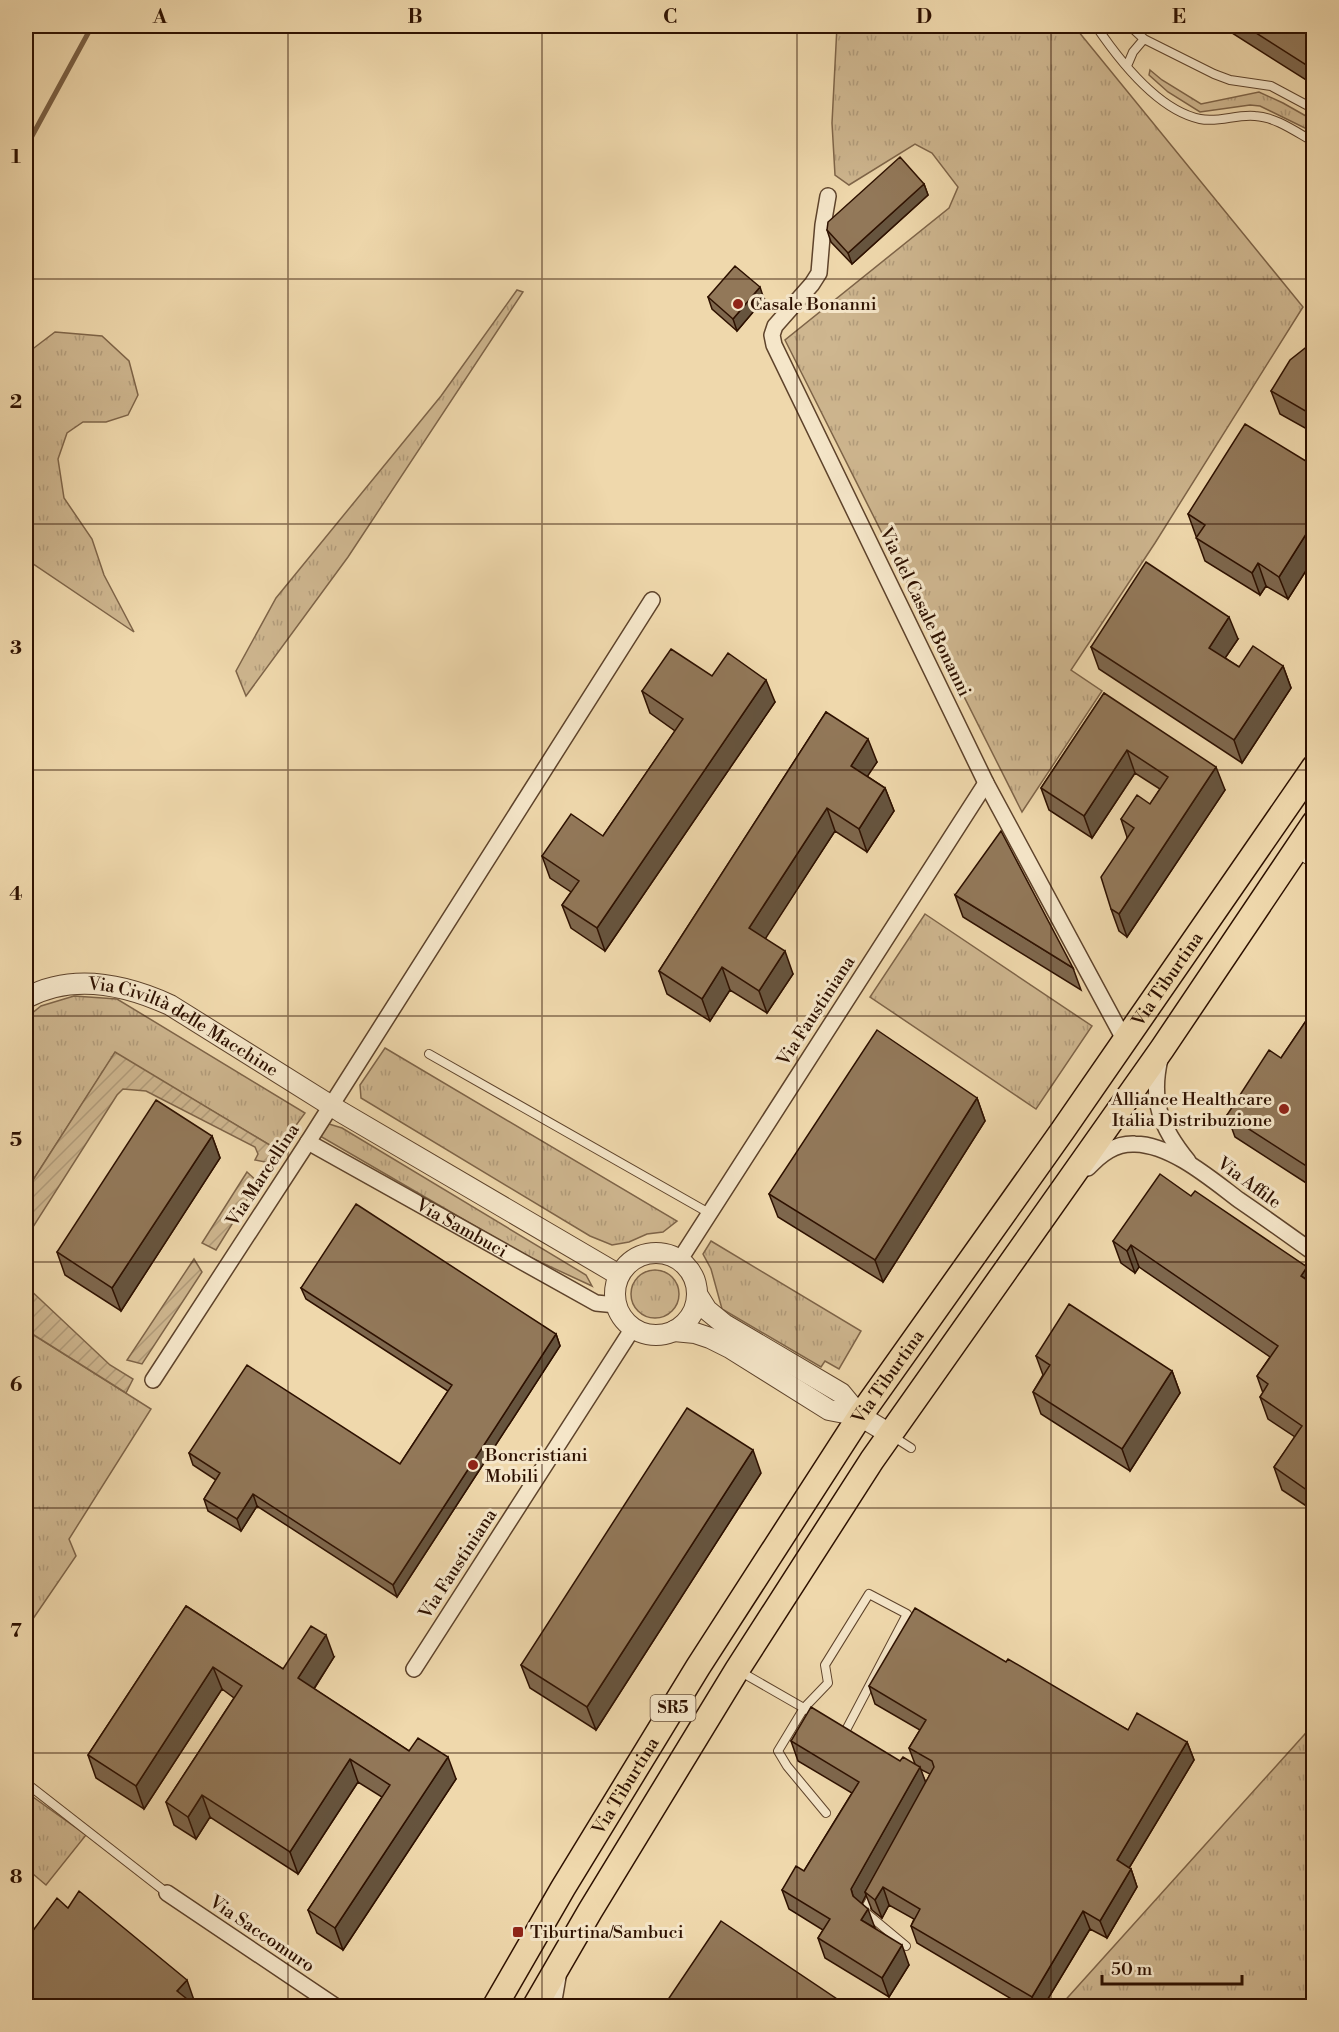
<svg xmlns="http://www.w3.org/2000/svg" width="1339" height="2032" font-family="'Libre Bodoni',serif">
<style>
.grass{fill:url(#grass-tufts);stroke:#7e6448;stroke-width:1.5}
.garden{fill:url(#garden-furrows);stroke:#7e6448;stroke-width:1.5}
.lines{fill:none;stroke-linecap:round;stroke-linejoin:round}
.stream{stroke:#7a6044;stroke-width:5}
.service-casing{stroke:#5e432b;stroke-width:10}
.minor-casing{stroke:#5e432b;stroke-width:18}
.tertiary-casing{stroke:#5e432b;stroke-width:22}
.primary-casing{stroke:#2e1100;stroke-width:27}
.service{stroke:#f5e6c9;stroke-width:8}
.minor{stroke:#f5e6c9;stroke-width:15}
.tertiary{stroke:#f5e6c9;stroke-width:20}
.primary{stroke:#efd8ac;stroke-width:24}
.wall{fill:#7e674d;stroke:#2e1100;stroke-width:1.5;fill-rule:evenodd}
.shaded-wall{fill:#66543e;stroke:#2e1100;stroke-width:1.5}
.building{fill:#927859;stroke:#2e1100;stroke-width:1.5}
.grid{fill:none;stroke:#2e1100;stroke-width:1.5;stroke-opacity:0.55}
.poi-dot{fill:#8f2418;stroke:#f5e6c9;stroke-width:2}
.labels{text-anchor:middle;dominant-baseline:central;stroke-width:6;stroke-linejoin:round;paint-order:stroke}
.shield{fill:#f5e6c9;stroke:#6a513c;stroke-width:1.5}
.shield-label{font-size:16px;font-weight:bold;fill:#2e1100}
.poi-label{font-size:18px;fill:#2e1100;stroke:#f5e6c9;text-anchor:start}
.street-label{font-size:18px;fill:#2e1100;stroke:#f5e6c9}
.neatline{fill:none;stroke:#2e1100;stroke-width:2}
.grid-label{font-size:20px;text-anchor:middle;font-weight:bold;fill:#2e1100}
</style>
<defs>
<pattern id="grass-tufts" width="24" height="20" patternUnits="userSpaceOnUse" patternTransform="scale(1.5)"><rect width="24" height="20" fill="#ceb68f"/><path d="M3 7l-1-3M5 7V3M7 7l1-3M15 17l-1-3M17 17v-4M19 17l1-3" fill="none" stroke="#b19b7a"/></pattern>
<pattern id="garden-furrows" width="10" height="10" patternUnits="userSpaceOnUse" patternTransform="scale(1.5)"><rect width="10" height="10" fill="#ceb68f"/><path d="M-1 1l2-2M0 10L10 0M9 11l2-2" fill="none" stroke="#b19b7a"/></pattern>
</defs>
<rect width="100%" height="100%" fill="#efd8ac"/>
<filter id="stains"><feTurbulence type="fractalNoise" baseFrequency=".00333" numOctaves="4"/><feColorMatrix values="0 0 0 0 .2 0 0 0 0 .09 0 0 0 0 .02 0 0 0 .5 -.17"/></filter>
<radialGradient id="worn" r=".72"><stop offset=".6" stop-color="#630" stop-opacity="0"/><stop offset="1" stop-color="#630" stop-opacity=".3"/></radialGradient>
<path class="grass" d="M837 26H1074L1303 307 1155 543 1071 670 1102 691 1022 812 785 340 949 208 958 187 932 153 915 144 849 185 835 175 832 123Z
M1150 70 1162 80 1201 104 1259 92 1283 103 1313 120V132L1260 106 1250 105 1200 112 1168 92 1149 75Z
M517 290 523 292 348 557 246 696 236 671 276 598 441 396Z
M55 332 102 336 129 361 138 395 128 415 106 422H83L67 433 58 459 64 498 92 539 104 575 134 632 26 559V354Z
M925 914 1092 1026 1036 1109 870 997Z
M74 996 117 999 305 1113 278 1150 115 1053 26 1191V1018L41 1006Z
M385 1048 677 1221 663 1232 647 1234 629 1242 612 1245 590 1236 361 1098 360 1085Z
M329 1124 342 1128 586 1275 592 1286 523 1254 320 1136Z
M711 1241 861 1331 839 1369 825 1361 821 1367 722 1309 711 1269 703 1254Z
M631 1294a24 24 0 1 1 48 0a24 24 0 1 1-48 0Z
M26 1330 151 1409 69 1539 76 1556 26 1629Z
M1313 1725V2006H1060Z
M26 1792 86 1835 46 1885 26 1868Z"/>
<path class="garden" d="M115 1052 278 1150 270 1163 255 1160 258 1154 255 1147 146 1091 123 1089 117 1095 26 1238V1191Z
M247 1172 258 1182 216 1250 202 1243Z
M194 1259 202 1272 142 1364 127 1360Z
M26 1286 110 1365 133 1379 126 1393 26 1330Z"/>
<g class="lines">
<path class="stream" d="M26 147 92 26"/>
<defs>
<path id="service" d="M1096 26C1119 60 1158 110 1200 119 1219 123 1236 114 1255 116 1276 117 1296 132 1314 142
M1130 26 1144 39 1214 74 1230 80 1271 86 1314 109
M1127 66 1133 52 1144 39
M1314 280V293
M1298 854 1314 864
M429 1054 709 1213
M894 1437 911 1448
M741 1672 809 1711
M26 1783 167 1893
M826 1813 787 1766 778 1751 804 1708 828 1683 825 1665 869 1594 907 1614 845 1732
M873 1895 864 1911 906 1946"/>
<g id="minor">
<path d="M828 196 823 225 819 273 812 284 775 326 772 335 774 345 986 783 1125 1041"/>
<path d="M1160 1059C1150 1101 1161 1128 1188 1161"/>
<path id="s1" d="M308 1142 596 1303 616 1305"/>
<path d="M1088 1168C1101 1154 1115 1143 1135 1144 1172 1145 1211 1179 1239 1200 1264 1217 1289 1235 1314 1253"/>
<path d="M679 1261 986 783"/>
<path d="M153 1380 308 1142 652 600"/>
<path d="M414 1669 633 1328"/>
<path d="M167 1893 335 2006"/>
<path d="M553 2006 558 1977"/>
</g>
<g id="tertiary">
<path id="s2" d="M26 998C72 973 124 984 170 1005L341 1112 619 1275"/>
<circle cx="656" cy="1294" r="41"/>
<path d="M697 1294 707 1310 724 1324 841 1393 860 1416 890 1434"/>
<path d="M674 1331 695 1333 710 1338 730 1348 829 1410 860 1416"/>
</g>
<g id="primary">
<path id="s3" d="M495 2006 563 1888 698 1667 860 1416 1063 1130 1314 767"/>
<path d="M535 2006 590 1911 737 1670 872 1460 1162 1049 1314 823"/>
</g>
</defs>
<use href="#service" class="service-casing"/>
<use href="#minor" class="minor-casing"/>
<use href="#tertiary" class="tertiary-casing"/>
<use href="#primary" class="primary-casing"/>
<use href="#service" class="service"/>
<use href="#minor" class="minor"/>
<use href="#tertiary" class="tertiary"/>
<use href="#primary" class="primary"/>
</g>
<path class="wall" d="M1221 26H1314V85Z
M924 184 928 195 852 264 831 242 827 230Z
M708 297 764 299 737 331 712 309Z
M1314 341V433L1280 414 1271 391Z
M1314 466V558L1288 599 1266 586 1260 595 1205 561 1188 514Z
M1238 639 1225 658 1239 667 1283 666 1291 688 1242 763 1099 669 1091 647Z
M712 676 775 702 605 951 571 928 562 905 571 892 550 878 542 856 603 836 675 731 650 713 642 691Z
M1104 693 1225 790 1127 937 1119 931 1111 909 1127 837 1121 819 1150 804 1160 789 1135 773 1092 838 1049 810 1041 788Z
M826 712 877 762 867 776 885 788 894 811 867 852 835 831 765 938 793 974 767 1013 730 990 710 1021 667 994 659 971Z
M955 895 1073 968 1081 990 963 917Z
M1314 1009V1188L1235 1137 1227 1115 1281 1058Z
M977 1098 985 1121 883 1282 778 1217 769 1194Z
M212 1136 220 1158 121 1311 65 1275 57 1252Z
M1191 1196 1307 1267 1314 1284V1511L1282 1490 1274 1467 1295 1437 1268 1419 1260 1397 1263 1393 1257 1376 1270 1357 1139 1267 1135 1273 1121 1263 1113 1241Z
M301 1288 556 1334 560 1346 397 1597 257 1506 241 1531 208 1511 204 1499 216 1480 193 1465 189 1453 400 1464 448 1391 306 1299Z
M1036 1356 1172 1371 1180 1393 1130 1471 1041 1414 1033 1392 1043 1375Z
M761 1473 596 1730 530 1688 521 1665Z
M186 1606 283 1669 334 1657 314 1689 409 1751 456 1779 343 1950 317 1933 308 1910 382 1797 358 1782 298 1874 210 1817 196 1839 174 1825 166 1802 234 1698 222 1689 144 1809 96 1778 88 1755Z
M1006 1662 1128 1730 1187 1742 1194 1760 1129 1868 1131 1869 1137 1887 1107 1938 1090 1929 1043 2007H1025L917 1943 911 1926 914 1919 889 1905 882 1918 872 1910 866 1895 862 1903 875 1928 909 1965 889 1997 825 1958 818 1938 823 1930 789 1909 782 1890 804 1871 852 1793 798 1761 791 1741 915 1764 909 1748 920 1730 875 1704 869 1686ZM920 1769 930 1774 926 1783Z"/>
<path class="shaded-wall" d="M924 184 928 195 852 264 848 253Z
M760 287 764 299 737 331 733 319Z
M1308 531 1314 545V558L1288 599 1279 577Z
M1258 563 1266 586 1260 595 1252 573Z
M1229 617 1238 639 1217 670 1209 648Z
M1283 666 1291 688 1242 763 1234 740Z
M766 680 775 702 605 951 597 928Z
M868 739 877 762 859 789 851 766Z
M1127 750 1135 773 1092 838 1084 816Z
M1216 767 1225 790 1127 937 1119 914Z
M885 788 894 811 867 852 859 829Z
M827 808 835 831 758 950 749 928Z
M785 951 793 974 767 1013 759 991Z
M722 967 730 990 710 1021 702 999Z
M977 1098 985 1121 883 1282 875 1260Z
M212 1136 220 1158 121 1311 112 1288Z
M1131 1245 1139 1267 1135 1273 1127 1251Z
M1307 1267 1314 1284 1301 1276Z
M556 1334 560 1346 397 1597 393 1585Z
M1172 1371 1180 1393 1130 1471 1122 1449Z
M753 1450 761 1473 596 1730 587 1707Z
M253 1494 257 1506 241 1531 237 1519Z
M326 1635 334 1657 306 1701 298 1678Z
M213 1667 222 1689 144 1809 136 1786Z
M1187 1742 1194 1760 1123 1878 1117 1860Z
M448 1757 456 1779 343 1950 335 1928Z
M350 1759 358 1782 298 1874 290 1852Z
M920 1767 927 1786 865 1892 866 1895 859 1909 853 1896 851 1889Z
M202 1795 210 1817 196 1839 188 1817Z
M1131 1869 1137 1887 1107 1938 1100 1921Z
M883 1887 889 1905 882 1918 875 1900Z
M868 1909 875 1928 861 1920Z
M1083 1911 1090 1929 1043 2007H1036L1032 1997Z
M902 1945 909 1965 889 1997 882 1978Z
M187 1980 195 2003 192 2007 177 1991Z"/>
<path class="building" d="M1245 26H1314V70Z
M900 157 924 184 848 253 827 230 828 222Z
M735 266 760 287 733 319 708 297Z
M1314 341V416L1271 391 1290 360Z
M1245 424 1314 466V534L1308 531 1279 577 1258 563 1252 573 1196 538 1205 525 1188 514Z
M1146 562 1229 617 1209 648 1239 667 1253 646 1283 666 1234 740 1091 647Z
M671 649 712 676 728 653 766 680 597 928 562 905 579 881 542 856 571 814 603 836 683 719 642 691Z
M1104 693 1216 767 1119 914 1111 909 1101 877 1134 828 1121 819 1137 795 1150 804 1168 777 1127 750 1084 816 1041 788Z
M826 712 868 739 851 766 885 788 859 829 827 808 749 928 785 951 759 991 722 967 702 999 659 971Z
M1001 831 1073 968 955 895Z
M1314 1009V1171L1227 1115 1269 1050 1281 1058Z
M877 1030 977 1098 875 1260 769 1194Z
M156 1100 212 1136 112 1288 57 1252Z
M1160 1174 1191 1196 1195 1191 1307 1267 1301 1276 1314 1285V1495L1274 1467 1302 1426 1260 1397 1268 1384 1257 1376 1278 1346 1131 1245 1127 1251 1113 1241Z
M356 1204 556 1334 393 1585 253 1494 237 1519 204 1499 220 1473 189 1453 247 1365 400 1464 452 1385 301 1288Z
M1069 1304 1172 1371 1122 1449 1033 1392 1050 1365 1036 1356Z
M687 1408 753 1450 587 1707 521 1665Z
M186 1606 283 1669 311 1626 326 1635 298 1678 409 1751 418 1738 448 1757 335 1928 308 1910 390 1785 350 1759 290 1852 202 1795 188 1817 166 1802 242 1686 213 1667 136 1786 88 1755Z
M915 1608 1006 1662 1008 1659 1128 1730 1137 1713 1187 1742 1117 1860 1131 1869 1100 1921 1083 1911 1032 1997 911 1926 920 1909 883 1887 875 1900 865 1892 934 1767 932 1761 909 1748 926 1720 869 1686Z
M811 1707 900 1761 903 1757 920 1767 851 1889 853 1896 868 1909 861 1920 902 1945 882 1978 818 1938 830 1919 782 1890 796 1866 804 1871 859 1782 791 1741Z
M79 1891 187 1980 177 1991 197 2007H26V1940L57 1898 68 1908Z
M721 1921 849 2007H663Z"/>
<path class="grid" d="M288 26V2006M542 26V2006M797 26V2006M1051 26V2006M26 279H1314M26 524H1314M26 770H1314M26 1016H1314M26 1262H1314M26 1508H1314M26 1753H1314"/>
<g class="poi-dot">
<circle cx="738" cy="304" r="6"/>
<circle cx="1284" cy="1109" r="6"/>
<circle cx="473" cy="1465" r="6"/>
<rect x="512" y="1926" width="12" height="12" rx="3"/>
</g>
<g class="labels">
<rect class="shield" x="650.5" y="1695" width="45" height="26" rx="4.5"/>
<g class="shield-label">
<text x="673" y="1708">SR5</text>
</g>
<g class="poi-label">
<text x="750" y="304">Casale Bonanni</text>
<text x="1272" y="1099" text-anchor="end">Alliance Healthcare<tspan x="1272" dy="21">Italia Distribuzione</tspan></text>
<text x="485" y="1455">Boncristiani<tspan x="485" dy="21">Mobili</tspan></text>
<text x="530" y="1932">Tiburtina/Sambuci</text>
</g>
<g class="street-label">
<text transform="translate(925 612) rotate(64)">Via del Casale Bonanni</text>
<text stroke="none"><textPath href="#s3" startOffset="1228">Via Tiburtina</textPath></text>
<text transform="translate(816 1011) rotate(-57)">Via Faustiniana</text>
<text stroke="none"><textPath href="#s2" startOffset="170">Via Civiltà delle Macchine</textPath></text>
<text transform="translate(263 1175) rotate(-57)">Via Marcellina</text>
<text transform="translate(1249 1183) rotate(36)">Via Affile</text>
<text stroke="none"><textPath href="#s1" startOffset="176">Via Sambuci</textPath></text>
<text stroke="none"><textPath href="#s3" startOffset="742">Via Tiburtina</textPath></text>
<text transform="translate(458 1564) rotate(-57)">Via Faustiniana</text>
<text stroke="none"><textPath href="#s3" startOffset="256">Via Tiburtina</textPath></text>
<text transform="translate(262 1934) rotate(34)">Via Saccomuro</text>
</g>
</g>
<rect width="1339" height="2032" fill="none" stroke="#efd8ac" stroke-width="66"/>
<path d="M1102 1975v9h140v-9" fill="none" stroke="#2e1100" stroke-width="3"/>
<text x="1111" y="1975" font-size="18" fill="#2e1100" stroke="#f5e6c9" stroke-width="4.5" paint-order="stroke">50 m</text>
<rect x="33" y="33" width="1273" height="1966" class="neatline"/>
<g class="grid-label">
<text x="160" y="23">A</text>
<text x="415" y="23">B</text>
<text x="670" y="23">C</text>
<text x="924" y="23">D</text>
<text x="1179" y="23">E</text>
<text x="16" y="163">1</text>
<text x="16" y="408">2</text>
<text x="16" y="654">3</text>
<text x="16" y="900">4</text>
<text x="16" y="1146">5</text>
<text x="16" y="1391">6</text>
<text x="16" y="1637">7</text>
<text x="16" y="1883">8</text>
</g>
<rect width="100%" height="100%" filter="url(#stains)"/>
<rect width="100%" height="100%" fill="url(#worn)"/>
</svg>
